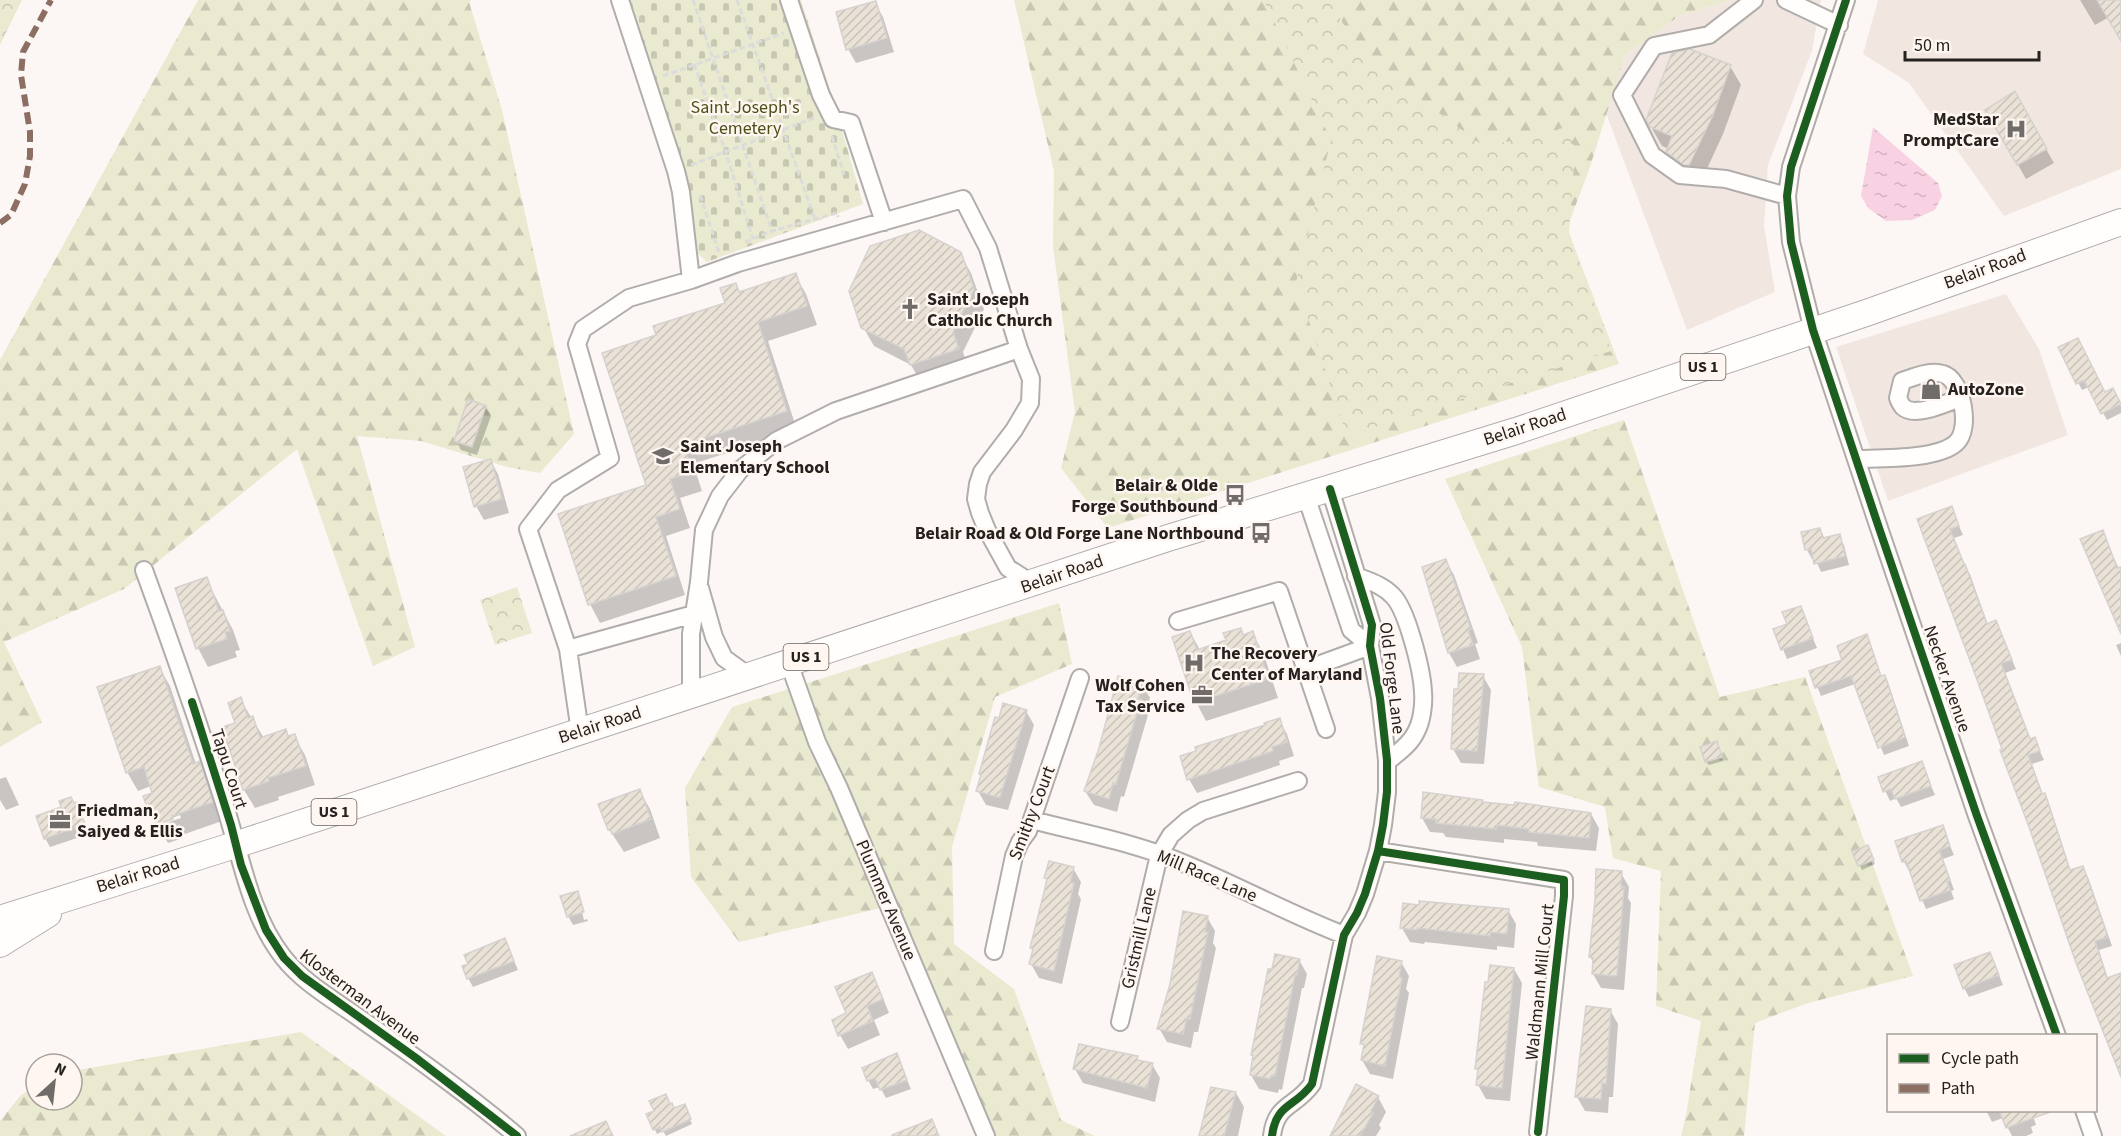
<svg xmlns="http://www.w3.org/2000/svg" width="2121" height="1136" font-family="'Source Sans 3',sans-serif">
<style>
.built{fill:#f2e7e0}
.forest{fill:url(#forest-firs)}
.cemetery{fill:url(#cemetery-stones)}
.park{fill:url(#park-crowns)}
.water{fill:url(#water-ripples)}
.shadow{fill:#0003}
.building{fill:url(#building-hatch);stroke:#d5d2cf;stroke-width:1.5}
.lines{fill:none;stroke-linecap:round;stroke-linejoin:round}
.minor-casing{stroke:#b1adab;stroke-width:20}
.highway-casing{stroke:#b1adab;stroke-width:28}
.path{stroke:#dddcda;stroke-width:3;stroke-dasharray:6 3;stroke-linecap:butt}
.minor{stroke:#fffefd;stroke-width:16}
.highway{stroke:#fffefd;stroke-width:26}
.quiet{stroke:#8d6e63;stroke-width:6;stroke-dasharray:12 6;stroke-linecap:butt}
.cycleway-casing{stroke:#fff6f1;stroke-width:11}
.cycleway{stroke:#1b5e20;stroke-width:8}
.labels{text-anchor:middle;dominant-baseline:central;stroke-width:5;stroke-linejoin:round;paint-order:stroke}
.shield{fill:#fff6f1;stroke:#66615d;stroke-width:1.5}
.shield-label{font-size:16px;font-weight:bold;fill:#24211e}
.park-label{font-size:18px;fill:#4a5016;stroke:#fff6f1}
.poi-label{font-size:18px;font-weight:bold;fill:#24211e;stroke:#fff6f1;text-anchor:start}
.street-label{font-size:18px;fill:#24211e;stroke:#fff6f1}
</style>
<defs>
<pattern id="forest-firs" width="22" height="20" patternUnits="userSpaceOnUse" patternTransform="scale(1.5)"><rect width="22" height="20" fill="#e9ead0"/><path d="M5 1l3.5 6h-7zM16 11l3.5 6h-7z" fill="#c8c8b2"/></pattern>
<pattern id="cemetery-stones" width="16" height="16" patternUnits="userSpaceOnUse" patternTransform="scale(1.5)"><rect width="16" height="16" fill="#e9ead0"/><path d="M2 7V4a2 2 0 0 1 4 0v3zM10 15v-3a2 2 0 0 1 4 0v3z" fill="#c8c8b2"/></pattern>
<pattern id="park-crowns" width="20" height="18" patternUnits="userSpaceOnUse" patternTransform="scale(1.5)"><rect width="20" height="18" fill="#e9ead0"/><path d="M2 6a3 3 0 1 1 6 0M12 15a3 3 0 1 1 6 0" fill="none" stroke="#c8c8b2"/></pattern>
<pattern id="water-ripples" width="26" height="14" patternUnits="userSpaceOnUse" patternTransform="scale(1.5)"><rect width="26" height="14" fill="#f8d1e2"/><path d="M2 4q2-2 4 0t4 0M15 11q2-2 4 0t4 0" fill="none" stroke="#d4b3c1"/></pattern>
<pattern id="building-hatch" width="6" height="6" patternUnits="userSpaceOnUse" patternTransform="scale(1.5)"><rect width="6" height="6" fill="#eae2d7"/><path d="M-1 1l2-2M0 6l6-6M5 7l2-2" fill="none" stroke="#c9c2b8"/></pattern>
</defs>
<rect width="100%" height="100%" fill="#fcf7f4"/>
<path class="built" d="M1730 0H1821L1812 51 1768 165 1764 226 1775 292 1687 330 1606 113 1625 55 1679 16Z
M1878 0H2121V169L2004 216 1909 83 1863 54Z
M2006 294 2039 349 2068 435 1888 501 1836 347Z"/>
<path class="forest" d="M198 0H471L469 2 502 110 574 434 540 473 507 467 421 441 357 436 415 647 373 666 297 449 124 589 4 642 42 722 0 747V360Z
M1014 0H1730L1679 16 1625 55 1589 170 1567 228 1619 364 1108 528 1061 468 1075 412 1053 246 1054 171Z
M1624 420 1720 697 1805 677 1913 976 1808 1003 1755 1023 1744 1136H1681L1686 1115 1701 1021 1656 1006 1661 871 1613 858 1605 807 1539 787 1522 647 1445 479Z
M1059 603 1072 664 995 697 952 847 954 944 1014 989 1061 1120 1095 1136H994L897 904 739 942 691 877 685 788 732 707Z
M301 1032 446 1136H0V1121L21 1095 36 1086V1100H72V1071Z"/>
<path class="cemetery" d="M613 0H801L834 102 863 204 707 262 696 252Z"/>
<path class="park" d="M0 0H22L0 45Z
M1264 0H1329L1363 57 1485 147 1567 127 1575 150 1569 232 1611 351 1347 436 1296 282 1331 140Z
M517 587 532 633 495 645 480 600Z"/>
<path class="water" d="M1873 127 1938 183 1942 196 1935 210 1912 220 1886 221 1868 208 1861 196Z"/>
<path class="shadow" d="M2080 0H2121V38L2109 17 2095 25Z
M875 3 883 17 894 52 856 63 848 49Z
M1730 66 1741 85 1723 134 1700 184 1679 171 1668 152 1669 149 1662 146 1651 127Z
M2014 93 2054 163 2026 179 1987 110Z
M960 254 971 273 984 309 963 352 968 368 922 384 911 365 874 346 863 327Z
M795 275 806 294 817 325 768 341 797 430 693 464 702 491 680 498 690 528 666 536 685 595 600 623 590 604 647 486 658 336 727 304 735 285 740 293Z
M2060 348 2105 393 2112 390 2121 406V413L2107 420 2089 387 2082 390Z
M485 407 491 416 477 455 461 450 456 441Z
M490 460 498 474 509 513 484 520 476 506Z
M1951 508 1963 535 1954 538 1964 566 1970 574 1988 625 1995 622 2016 669 2005 673 2031 740 2034 739 2044 760 2032 764 2043 795 2049 804 2071 872 2083 868 2088 877 2112 946 2099 950 2108 979 2121 975V1078L2078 963 2004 750 1918 520Z
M1820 529 1825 539 1839 536 1844 545 1849 565 1821 572 1815 558 1812 559 1807 550 1803 533Z
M2102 532 2121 573V624Z
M1446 561 1454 575 1478 643 1475 644 1480 659 1457 667 1449 653 1424 568Z
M206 579 233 630 240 650 235 651 237 657 208 667 198 648Z
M1800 607 1817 648 1787 659 1775 630 1789 625Z
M1240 629 1244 636 1252 633 1263 652 1278 698 1206 721 1196 702 1190 632 1200 650 1228 641Z
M1866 636 1882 678 1884 677 1889 685 1909 746 1884 755 1855 684 1821 696 1811 672 1844 661Z
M2121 643V656L2116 645Z
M159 667 170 686 196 764 199 763 210 782 222 821 182 835 183 838 168 843 157 826 181 818 180 815 156 824 152 817 154 794 151 786 138 791 127 772Z
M1483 676 1491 690 1484 764 1461 763 1453 749Z
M1142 684 1150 698 1146 711 1148 715 1124 797 1121 796 1117 812 1094 805 1085 791Z
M240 699 264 738 285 731 289 738 294 736 305 755 315 785 278 797 279 800 255 808 244 790 236 724Z
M1026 711 1034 725 1008 810 986 805 978 791Z
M1279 720 1287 734 1294 756 1279 761 1280 765 1197 793 1189 779 1182 757 1266 726Z
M1717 743 1723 761 1709 765 1706 762Z
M1921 763 1935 795 1901 807 1896 798 1890 801 1879 778Z
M6 777 19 805 6 810 0 800V779Z
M639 790 650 809 660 838 624 852 609 829Z
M1482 801 1483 804 1591 814 1599 828 1596 851 1538 846 1537 842 1504 839V843L1446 837 1443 833 1430 832 1422 818Z
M76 804 89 834 50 847 45 838Z
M1942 827 1954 855 1943 859 1954 890 1951 891 1954 899 1926 909 1910 870 1909 871 1904 862 1897 842Z
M1870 851 1875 864 1862 870 1854 853Z
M1073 868 1081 882 1078 894 1081 899 1062 984 1039 978 1031 964 1034 952 1032 948 1048 881 1046 878Z
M1621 873 1629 887 1628 898 1631 903 1624 990 1601 988 1593 974 1594 963 1590 957Z
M577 893 581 900H579L584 920 587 919 588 921 573 925 568 916Z
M1508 910 1516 924 1514 948 1497 946V950L1425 942 1424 944 1410 942 1402 928Z
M1207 917 1215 931 1213 943 1216 948 1198 1032H1194L1191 1048 1167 1042 1159 1028Z
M505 940 518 970 473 987 468 978Z
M1990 953 2003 985 1969 997 1964 988Z
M1299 960 1307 974 1304 988H1302L1282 1090 1279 1089 1278 1093 1259 1089 1251 1075 1254 1058 1252 1055Z
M1401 962 1409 976 1406 989 1409 993 1393 1079 1370 1074 1362 1060 1365 1048 1362 1043Z
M1514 969 1522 983 1510 1101 1486 1099 1478 1085 1479 1073 1477 1069Z
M871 974 879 988 889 1013 874 1020 880 1035 848 1049 840 1035 848 1014Z
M1610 1010 1618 1024 1613 1097H1609L1608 1113 1585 1111 1577 1097Z
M896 1055 911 1089 886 1098 880 1087 873 1089 868 1080Z
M1137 1057 1139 1062 1152 1064 1160 1078 1155 1102 1083 1083 1075 1069Z
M1357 1086 1378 1097 1386 1112 1379 1125 1381 1128 1376 1136H1331Z
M1236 1093 1244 1107 1238 1136H1201Z
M670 1106 674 1110H686L692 1124 666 1136 663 1131 657 1134 648 1115Z
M1986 1110H2031L2036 1125 2031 1127 2033 1133 2026 1136H2012L2003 1118 1992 1122Z"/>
<path class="building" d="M2097 0H2121V41Z
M876 1 887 38 846 50 836 12Z
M1690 49 1731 65 1713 115 1689 165H1684L1666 152 1672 136 1650 127 1646 120 1672 53Z
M2015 91 2047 149 2017 165 1985 110Z
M919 230 961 252 974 289 953 332 959 349 910 365 904 349 861 328 849 291 870 246Z
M796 273 807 306 758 322 787 411 683 445 692 472 670 479 680 509 656 517 676 576 588 605 558 514 646 485 602 353 656 335 653 326 725 303 720 288 736 283 739 292Z
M2078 338 2105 392 2113 388 2121 404 2101 414 2084 380 2076 384 2058 347Z
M468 399 486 406 472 447 454 441Z
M491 459 502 499 474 507 463 467Z
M1952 506 1959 526 1950 529 1964 564H1965L1987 624 1996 620 2012 660 2001 663 2030 739 2035 737 2040 751 2028 755 2042 794 2045 793 2070 870 2083 866 2108 937 2095 941 2107 978 2121 973V1077L2076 963 2029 827 2000 750 2002 749 1972 666 1917 519Z
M1820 528 1823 538 1840 534 1845 556 1814 564 1811 549 1805 550 1801 532Z
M2103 530 2117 568 2121 567V634L2080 539Z
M1446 559 1471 629 1468 630 1473 645 1448 653 1422 567Z
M207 577 219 611 223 610 230 631 225 632 227 639 196 649 175 588Z
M1801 606 1813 638 1781 650 1773 629 1787 624 1782 612Z
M1241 628 1243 635 1253 631 1268 679 1194 703 1172 637 1190 631 1197 650 1226 640 1223 633Z
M1867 634 1881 676 1885 675 1905 737 1878 748 1851 676 1815 688 1809 671 1842 660 1837 646Z
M160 666 193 764 200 761 213 802 172 816 173 819 156 825 153 817 151 818 143 796 152 793 144 767 126 773 97 687Z
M1459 673 1484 674 1477 751 1451 749 1454 689H1458Z
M1118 676 1143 683 1138 699H1141L1116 784 1113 783 1109 799 1084 791 1099 748Z
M241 697 248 718 253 716 260 738 286 729 288 736 295 734 306 766 268 778 269 781 243 790 222 727 235 723 228 703Z
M1003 703 1027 710 1000 797H997L976 791 981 775 979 774 995 717 999 718Z
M1280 718 1287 742 1272 747 1273 751 1187 780 1180 756 1196 751 1195 747 1265 725 1264 723Z
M1717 741 1722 757 1705 762 1700 747Z
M1922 761 1931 786 1895 799 1891 789 1883 792 1878 777Z
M640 789 651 819 612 834 610 829 608 830 598 804Z
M1423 792 1483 800 1482 802 1514 805 1515 802 1591 813 1589 838 1529 832V829L1497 825 1496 829 1436 823V819L1421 818Z
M71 797 74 803 77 802 85 824 44 839 36 816 61 807 59 801Z
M1943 825 1950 846 1939 850 1950 880 1947 882 1950 890 1920 901 1906 861 1902 862 1895 841Z
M1868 845 1874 860 1858 866 1852 852Z
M1049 861 1074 867 1070 883H1074L1054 971 1029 964 1033 949 1030 948 1044 892 1047 879 1044 878Z
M1596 869 1622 871 1621 887H1624L1617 976 1592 974 1593 958 1589 957 1595 900Z
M578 891 584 912 567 917 560 896Z
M1419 901 1509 909 1507 934 1490 932V936L1417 928V930L1400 928 1403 903 1419 905Z
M1183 911 1208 916 1205 932H1208L1190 1019 1187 1018 1183 1034 1157 1029 1170 984Z
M505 938 514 961 467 979 462 966 468 964 464 955Z
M1990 952 1999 975 1963 989 1954 965Z
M1275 954 1300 959 1297 975H1295L1275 1076H1271L1270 1079 1250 1075 1253 1055H1251L1268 969H1272Z
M1377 956 1402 961 1399 977 1402 978 1385 1066 1361 1060 1364 1044H1360Z
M1490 965 1514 968 1502 1088 1476 1085 1478 1069H1475L1485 982H1488Z
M872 972 883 999 867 1006 873 1021 838 1036 832 1020 846 1013 835 987Z
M1586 1006 1611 1009 1606 1084 1602 1083 1601 1099 1575 1097Z
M1079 1044 1138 1056 1137 1060 1153 1063 1147 1088 1073 1069Z
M897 1053 907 1080 880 1090 875 1078 867 1081 862 1068Z
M1356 1084 1379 1096 1371 1111 1373 1113 1360 1136H1330Z
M1211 1087 1236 1092 1224 1136H1199Z
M666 1094 670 1104 672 1103 674 1108 685 1104 691 1119 662 1132 660 1127 653 1130 646 1114 654 1111 649 1101Z
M1999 1110H2049L2050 1112 2006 1128Z
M932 1119 939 1136H892V1135Z
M606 1121 613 1136H570Z"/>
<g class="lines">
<defs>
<path id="minor" d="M620 0 676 171 681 192 691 280
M789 0 821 95 833 119 851 123 884 222
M1754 0 1709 35 1654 46 1622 95 1652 155 1680 175 1726 179 1787 196
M1786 0 1839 25
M1846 0 1791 167 1787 196 1791 242 1813 330 1878 525 1977 816 2057 1036
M1856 459C1881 458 1937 460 1956 443 1972 429 1962 379 1943 374 1930 370 1914 377 1902 381L1898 398C1898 399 1902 406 1903 407 1915 418 1946 403 1960 398
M1306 496 1351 630 1370 646
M144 570C173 649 200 727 225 806 241 856 250 915 283 957 304 984 338 1002 365 1022 417 1058 469 1095 517 1136
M1356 576C1369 581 1383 585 1393 596 1407 610 1422 670 1423 692 1424 704 1422 721 1416 732 1410 745 1397 753 1387 762
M700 588 714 637 724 658 749 676
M1178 621 1279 591 1326 729
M568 649 694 614
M789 663 817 742 839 788 986 1136
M1307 669 1370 646
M691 695V634L699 582 704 530 720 496 740 470 776 441 836 411 1019 349
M580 732 568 649 528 529 558 490 610 458 577 344 583 329 629 298 691 280 738 263 963 199 988 248 1019 349 1031 379 1030 403 1014 430 982 472 978 484 976 499 980 513 987 530 1008 568 1033 584
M1032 820C1082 833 1136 843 1183 863 1237 885 1289 914 1344 935
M1378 851 1564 880V896L1538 1132
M994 951 1014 856 1020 842 1028 831 1080 678
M1120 1022 1159 855 1171 835 1188 820 1203 811 1298 781
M2084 1110 2093 1136
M1272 1136C1276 1103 1295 1108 1312 1084L1344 935 1357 913 1365 894 1378 851 1383 825 1387 792V760L1380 698 1370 646 1372 625 1330 489"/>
<path id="highway" d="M0 919 235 845 1168 538 1516 431 1869 312 2121 222
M0 944 48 914"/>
</defs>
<use href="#minor" class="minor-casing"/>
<use href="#highway" class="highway-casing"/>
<path class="path" d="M693 0 772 231
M737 0 815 219
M694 64 726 153 753 239
M663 76 784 33
M832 136 844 175
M691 165 814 118
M700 195 719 252
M745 242 772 231 837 213 838 217"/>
<use href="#minor" class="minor"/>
<use href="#highway" class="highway"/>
<path class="quiet" d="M0 223 11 215 25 184 30 156V132L21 75 23 52 51 0"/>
<defs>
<path id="cycleway" d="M1846 0 1791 167 1787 196 1791 242 1813 330 1878 525 1977 816 2057 1036
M192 702 231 825 241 865 266 930 284 958 302 976 416 1058 517 1136
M1378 851 1564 880V896L1538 1132
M1272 1136C1276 1103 1295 1108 1312 1084L1344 935 1357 913 1365 894 1378 851 1383 825 1387 792V760L1380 698 1370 646 1372 625 1330 489"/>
</defs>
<use href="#cycleway" class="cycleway-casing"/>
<use href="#cycleway" class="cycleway"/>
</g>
<defs>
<symbol id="hospital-bare" viewBox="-9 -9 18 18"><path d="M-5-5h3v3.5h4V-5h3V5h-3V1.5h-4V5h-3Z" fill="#706c69" stroke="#fff6f1" stroke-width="2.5" paint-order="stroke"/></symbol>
<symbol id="church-bare" viewBox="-9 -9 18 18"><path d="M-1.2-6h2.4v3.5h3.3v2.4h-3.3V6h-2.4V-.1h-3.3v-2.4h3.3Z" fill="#706c69" stroke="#fff6f1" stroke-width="2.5" paint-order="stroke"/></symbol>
<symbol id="shop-bare" viewBox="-9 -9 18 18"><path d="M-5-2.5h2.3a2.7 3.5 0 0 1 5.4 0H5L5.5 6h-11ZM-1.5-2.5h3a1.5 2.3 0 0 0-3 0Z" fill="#706c69" stroke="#fff6f1" stroke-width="2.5" paint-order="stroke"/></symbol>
<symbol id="school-bare" viewBox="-9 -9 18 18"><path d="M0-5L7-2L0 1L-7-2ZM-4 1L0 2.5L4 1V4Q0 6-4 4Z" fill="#706c69" stroke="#fff6f1" stroke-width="2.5" paint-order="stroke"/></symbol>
<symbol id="bus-bare" viewBox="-9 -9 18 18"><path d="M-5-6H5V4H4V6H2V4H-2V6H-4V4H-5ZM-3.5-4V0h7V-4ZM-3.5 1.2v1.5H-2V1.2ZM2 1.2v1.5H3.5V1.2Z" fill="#706c69" stroke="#fff6f1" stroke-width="2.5" paint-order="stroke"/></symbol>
<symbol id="office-bare" viewBox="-9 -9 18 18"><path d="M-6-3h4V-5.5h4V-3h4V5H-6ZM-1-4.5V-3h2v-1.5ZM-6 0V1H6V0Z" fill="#706c69" stroke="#fff6f1" stroke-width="2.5" paint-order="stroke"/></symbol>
</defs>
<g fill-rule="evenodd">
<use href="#hospital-bare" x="2001" y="114" width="30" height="30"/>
<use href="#church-bare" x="895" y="294" width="30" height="30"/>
<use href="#shop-bare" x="1916" y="374" width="30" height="30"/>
<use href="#school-bare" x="648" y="441" width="30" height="30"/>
<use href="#bus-bare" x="1220" y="480" width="30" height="30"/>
<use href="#bus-bare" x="1246" y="518" width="30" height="30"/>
<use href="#hospital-bare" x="1179" y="648" width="30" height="30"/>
<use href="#office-bare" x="1187" y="680" width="30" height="30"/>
<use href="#office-bare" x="45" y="805" width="30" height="30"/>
</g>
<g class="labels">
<g class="shield">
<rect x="1680.5" y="354" width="45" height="26" rx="4.5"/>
<rect x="783.5" y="644" width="45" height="26" rx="4.5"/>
<rect x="311.5" y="799" width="45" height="26" rx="4.5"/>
</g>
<g class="shield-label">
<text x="1703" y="367">US 1</text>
<text x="806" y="657">US 1</text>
<text x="334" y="812">US 1</text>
</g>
<g class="park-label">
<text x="745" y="107">Saint Joseph's<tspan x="745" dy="21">Cemetery</tspan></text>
</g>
<g class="poi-label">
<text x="1999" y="119" text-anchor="end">MedStar<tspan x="1999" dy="21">PromptCare</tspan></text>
<text x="927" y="299">Saint Joseph<tspan x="927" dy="21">Catholic Church</tspan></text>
<text x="1948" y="389">AutoZone</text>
<text x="680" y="446">Saint Joseph<tspan x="680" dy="21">Elementary School</tspan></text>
<text x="1218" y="485" text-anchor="end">Belair &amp; Olde<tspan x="1218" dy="21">Forge Southbound</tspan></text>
<text x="1244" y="533" text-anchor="end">Belair Road &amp; Old Forge Lane Northbound</text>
<text x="1211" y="653">The Recovery<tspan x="1211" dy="21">Center of Maryland</tspan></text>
<text x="1185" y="685" text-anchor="end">Wolf Cohen<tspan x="1185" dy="21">Tax Service</tspan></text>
<text x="77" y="810">Friedman,<tspan x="77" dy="21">Saiyed &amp; Ellis</tspan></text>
</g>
<g class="street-label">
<text transform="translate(1985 269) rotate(-20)">Belair Road</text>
<text transform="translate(1525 427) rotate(-18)">Belair Road</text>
<text transform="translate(1062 574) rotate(-19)">Belair Road</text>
<text transform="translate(1392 678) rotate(83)">Old Forge Lane</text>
<text transform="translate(1947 679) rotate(71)">Necker Avenue</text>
<text transform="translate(600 725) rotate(-18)">Belair Road</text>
<text transform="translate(229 769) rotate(72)">Tapu Court</text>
<text transform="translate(1032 813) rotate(-69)">Smithy Court</text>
<text transform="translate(138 875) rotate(-17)">Belair Road</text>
<text transform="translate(1207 876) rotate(23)">Mill Race Lane</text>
<text transform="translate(886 900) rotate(67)">Plummer Avenue</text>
<text transform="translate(1139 938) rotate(-77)">Gristmill Lane</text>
<text transform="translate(1540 982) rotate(-84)">Waldmann Mill Court</text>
<text transform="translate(360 997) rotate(37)">Klosterman Avenue</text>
</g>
</g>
<rect x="1887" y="1034" width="210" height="78" fill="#fff6f1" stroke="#a7a19d" stroke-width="1.5"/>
<rect x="1899" y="1054" width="30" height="9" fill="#1b5e20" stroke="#a7a19d" stroke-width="1.5"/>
<text x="1941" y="1064" font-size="18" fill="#24211e">Cycle path</text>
<rect x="1899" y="1084" width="30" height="9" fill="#8d6e63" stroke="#a7a19d" stroke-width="1.5"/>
<text x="1941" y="1094" font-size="18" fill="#24211e">Path</text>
<g transform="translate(54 1082) rotate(27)"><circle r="28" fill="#fff6f1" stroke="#a7a19d" stroke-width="1.5"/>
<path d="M0-4.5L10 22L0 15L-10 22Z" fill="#706c69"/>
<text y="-9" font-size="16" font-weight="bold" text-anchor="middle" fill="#24211e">N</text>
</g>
<path d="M1905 51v9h134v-9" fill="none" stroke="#24211e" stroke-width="3"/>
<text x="1914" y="51" font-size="18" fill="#24211e" stroke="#fff6f1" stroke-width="4.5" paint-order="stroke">50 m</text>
</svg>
